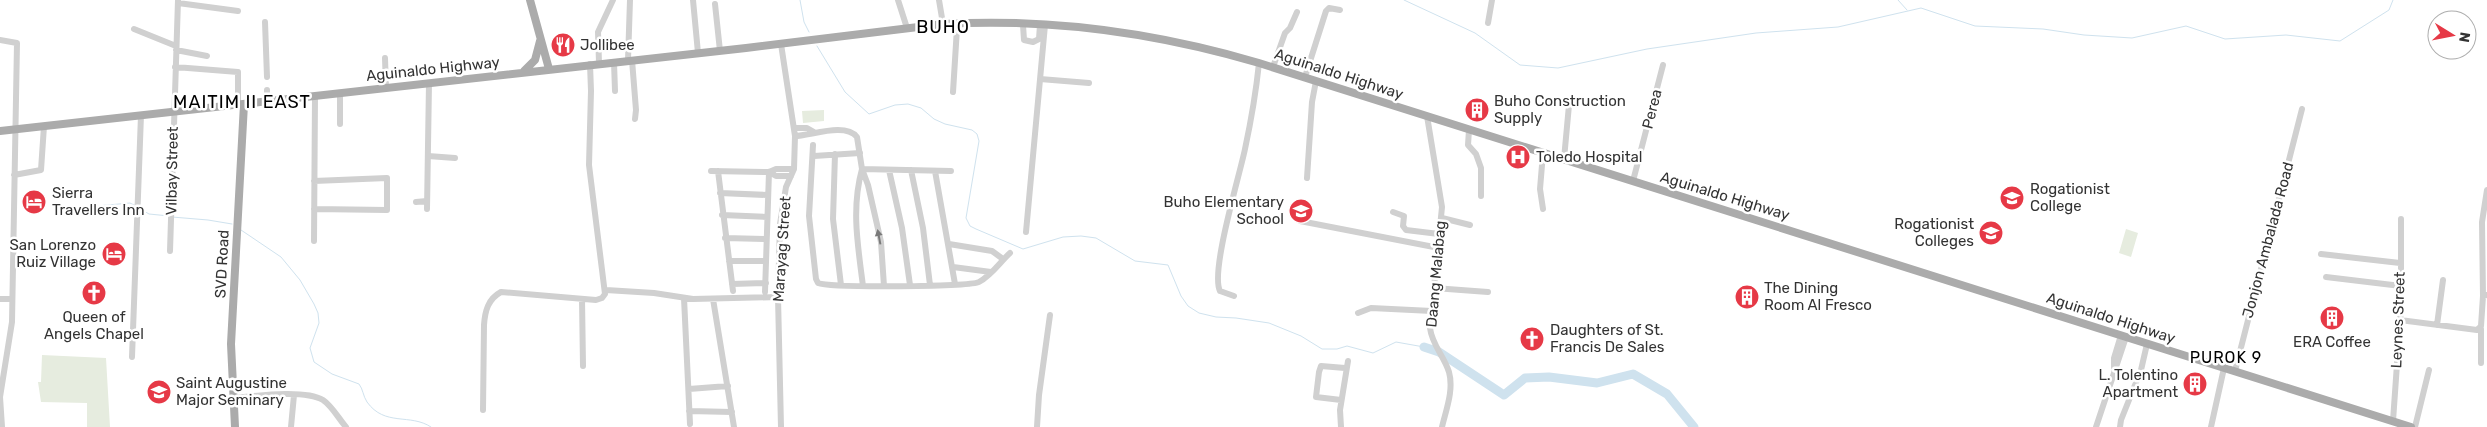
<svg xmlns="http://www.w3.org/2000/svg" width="2487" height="427" font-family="Rubik,sans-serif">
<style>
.green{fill:#e6ecdf}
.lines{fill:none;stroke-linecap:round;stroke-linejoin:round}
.stream{stroke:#cfe2ee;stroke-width:1}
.river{stroke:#cfe2ee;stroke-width:9}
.minor{stroke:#d0d0d0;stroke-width:6}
.major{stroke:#ababab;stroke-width:8}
.oneway{fill:#7a7a7a}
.labels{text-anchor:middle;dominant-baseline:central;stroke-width:5;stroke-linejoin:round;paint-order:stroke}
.poi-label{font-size:15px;fill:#333;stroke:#fff;text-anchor:start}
.street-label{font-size:15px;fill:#333;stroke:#fff}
.neighbourhood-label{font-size:16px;letter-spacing:1px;fill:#000;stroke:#fff}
.quarter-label{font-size:18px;letter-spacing:1px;fill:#000;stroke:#fff}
</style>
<rect width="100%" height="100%" fill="#fff"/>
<path class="green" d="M824 110V121L803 123 802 111Z
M2126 229 2138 233 2131 257 2119 253Z
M42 355 106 358 110 427H87V403L41 402 38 382H41Z"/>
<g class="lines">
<path class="stream" d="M800 0 804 22 809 32
M1404 0 1475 33 1520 65 1558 68 1647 49 1756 33 1838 27 1921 8 1975 26 2043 29 2084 35 2132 38 2186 26 2225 39 2286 35 2340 41 2389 10 2393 0
M1898 0 1907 10
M817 46 845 92 869 114 895 105 908 104 921 108 934 119 945 124 972 130 977 134 979 141 966 218 970 226 976 229 1023 249 1063 237 1081 236 1096 238 1135 261 1168 265 1181 296 1188 306 1199 313 1216 317 1236 318 1269 323 1301 336 1322 349H1337L1347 346 1373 353 1396 342 1424 347
M85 207 130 203 136 206
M139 208 149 214 169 216
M172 217 208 220 232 224
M241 230 281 257 300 280 314 304 318 313 319 323 310 348 314 362 332 374 359 384C363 389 363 396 367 402 385 427 410 413 431 427"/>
<path class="river" d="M1424 347 1439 352 1504 395 1525 378 1549 377 1597 383 1633 374 1667 394 1694 427"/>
<path class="minor" d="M693 0 698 53
M898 0 907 28
M939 0 943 24
M178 3 238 11
M715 4 720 51
M265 22 267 77
M1488 23 1492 0
M1023 25 1024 40 1033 42 1039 39 1040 25
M134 29 176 46
M0 40 17 43 12 322 0 397 2 427
M781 44 795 136 794 169 786 187 780 224 778 297 781 427
M176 50 207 56
M385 58 386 88
M628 60 630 0
M632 60 636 110 635 119
M614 62 615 91
M599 63 598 32 613 0
M175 67 238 72V104
M1273 67 1285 33 1290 28 1297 12
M1305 77 1326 11 1329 8 1340 10
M1040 79 1089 83
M267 90V101
M953 92 957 28
M1427 116 1442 207 1430 328C1432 345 1444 356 1449 372 1454 390 1446 410 1442 427
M340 124V93
M794 128H807L814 132
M1469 130 1468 145 1476 154 1481 168V196
M795 136C810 136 845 122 857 137L862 169 868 185 881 242 884 286
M813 145 809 216 816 279 818 283C830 288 970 287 979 282 992 275 1000 262 1010 253
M835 154 833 219 841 285
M428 156 455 158
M814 156 860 153
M1564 159 1569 105
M862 169C851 209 858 246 863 286
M862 169 951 171
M889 170 902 228 910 285
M911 170 923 228 930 285
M711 171 769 172 776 169H794
M718 171 733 291
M935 171 955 284
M769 172 776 176H791
M14 175 41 170 44 126
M1307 178 1312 102 1316 81
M1633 181 1663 65
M720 193 767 195
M416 202 427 201
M314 209 387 210V178L314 181
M427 209 429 83
M1543 209 1540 189 1543 153
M1393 212 1404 216 1403 226 1406 230 1439 234
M722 215 767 217
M1442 218 1470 225
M1300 221 1439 248
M1026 232 1045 25
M725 238 766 239
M314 241 315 96
M949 244 992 251 1003 259
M170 251 178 0
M2321 254 2400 263
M729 261H766
M953 267 991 272
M2326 277 2401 286
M732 284 766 283
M1434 288 1488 292
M606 290 654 293 693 299 778 297
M765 292 769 172
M1234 296 1220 291C1210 272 1240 174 1245 149 1251 121 1256 92 1259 63
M2483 296 2482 222 2487 190
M684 298 690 424
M0 299H12
M582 299 583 366
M713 299 734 427
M1358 313 1371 308 1432 311
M2400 320 2477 330 2481 326 2483 296 2487 295
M2437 325 2443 280
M2481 329V363
M132 357 141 115
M2114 367V358L2121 335
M2235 371 2302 109
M689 389 728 386
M233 398C254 396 305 389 323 400 332 406 339 419 346 427
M1341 400 1316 397 1319 372 1321 366 1345 368
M483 410 484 325C485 311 488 299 501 292L596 300 602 298 605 294 589 165 591 91 590 64
M689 411 732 412
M2393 421 2401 307V219
M291 427 294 395
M1037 427 1039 395 1050 315
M1341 427 1340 410 1348 361
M2096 427 2126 337
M2120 427 2121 420 2141 370 2147 344
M2211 427 2224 368
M2415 427 2429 370"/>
<path class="major" d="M530 0 549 69
M524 71 535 60 540 41
M0 131 746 48 943 24C1049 18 1157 33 1259 63L2411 427
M235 427 231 344 244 104"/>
</g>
<defs><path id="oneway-solid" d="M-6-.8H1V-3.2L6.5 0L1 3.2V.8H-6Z" transform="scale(1.25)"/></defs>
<use class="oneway" href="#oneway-solid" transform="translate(879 237) rotate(-101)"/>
<defs>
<symbol id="restaurant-disc" viewBox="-11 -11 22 22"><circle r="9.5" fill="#e63946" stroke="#fff"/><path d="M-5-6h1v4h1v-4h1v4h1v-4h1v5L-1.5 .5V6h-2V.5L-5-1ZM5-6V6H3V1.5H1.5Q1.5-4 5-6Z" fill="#fff"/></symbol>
<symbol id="building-disc" viewBox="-11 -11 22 22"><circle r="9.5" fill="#e63946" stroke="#fff"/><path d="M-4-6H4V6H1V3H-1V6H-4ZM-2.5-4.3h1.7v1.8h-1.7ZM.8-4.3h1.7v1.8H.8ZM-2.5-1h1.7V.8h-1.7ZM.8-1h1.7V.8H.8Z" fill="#fff"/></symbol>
<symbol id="hospital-disc" viewBox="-11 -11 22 22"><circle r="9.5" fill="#e63946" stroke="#fff"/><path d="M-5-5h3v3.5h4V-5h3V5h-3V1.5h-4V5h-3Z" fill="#fff"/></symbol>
<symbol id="university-disc" viewBox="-11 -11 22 22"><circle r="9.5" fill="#e63946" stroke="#fff"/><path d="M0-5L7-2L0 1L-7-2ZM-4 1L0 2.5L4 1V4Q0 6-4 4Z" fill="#fff"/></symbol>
<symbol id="hotel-disc" viewBox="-11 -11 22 22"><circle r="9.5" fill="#e63946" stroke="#fff"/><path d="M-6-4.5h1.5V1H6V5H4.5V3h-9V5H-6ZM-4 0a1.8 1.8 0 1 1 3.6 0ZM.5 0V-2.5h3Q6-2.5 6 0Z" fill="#fff"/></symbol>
<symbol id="school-disc" viewBox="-11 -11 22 22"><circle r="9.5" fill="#e63946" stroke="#fff"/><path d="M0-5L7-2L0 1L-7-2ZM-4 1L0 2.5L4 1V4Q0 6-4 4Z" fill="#fff"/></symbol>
<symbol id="church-disc" viewBox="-11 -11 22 22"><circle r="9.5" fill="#e63946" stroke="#fff"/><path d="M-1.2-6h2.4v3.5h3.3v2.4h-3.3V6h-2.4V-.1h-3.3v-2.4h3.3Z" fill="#fff"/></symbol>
</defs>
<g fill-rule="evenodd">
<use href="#restaurant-disc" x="549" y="31" width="28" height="28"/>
<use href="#building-disc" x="1463" y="96" width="28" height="28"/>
<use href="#hospital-disc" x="1504" y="143" width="28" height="28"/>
<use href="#university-disc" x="1998" y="184" width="28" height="28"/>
<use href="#hotel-disc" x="20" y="188" width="28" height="28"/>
<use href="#school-disc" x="1287" y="197" width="28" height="28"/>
<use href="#university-disc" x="1977" y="219" width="28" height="28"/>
<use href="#hotel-disc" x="100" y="240" width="28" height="28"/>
<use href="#church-disc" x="80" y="279" width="28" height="28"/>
<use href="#building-disc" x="1733" y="283" width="28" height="28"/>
<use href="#building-disc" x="2318" y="304" width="28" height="28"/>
<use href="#church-disc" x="1518" y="325" width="28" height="28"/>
<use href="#building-disc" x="2181" y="370" width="28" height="28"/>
<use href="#university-disc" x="145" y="378" width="28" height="28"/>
</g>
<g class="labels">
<g class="poi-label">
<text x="580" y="45">Jollibee</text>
<text x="1494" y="101">Buho Construction<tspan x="1494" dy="17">Supply</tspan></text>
<text x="1536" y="157">Toledo Hospital</text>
<text x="2030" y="189">Rogationist<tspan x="2030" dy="17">College</tspan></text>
<text x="52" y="193">Sierra<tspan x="52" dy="17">Travellers Inn</tspan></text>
<text x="1284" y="202" text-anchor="end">Buho Elementary<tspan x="1284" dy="17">School</tspan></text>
<text x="1974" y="224" text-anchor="end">Rogationist<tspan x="1974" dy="17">Colleges</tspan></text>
<text x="96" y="245" text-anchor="end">San Lorenzo<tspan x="96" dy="17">Ruiz Village</tspan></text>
<text x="1764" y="288">The Dining<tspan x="1764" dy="17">Room Al Fresco</tspan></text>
<text x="94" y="317" text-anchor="middle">Queen of<tspan x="94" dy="17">Angels Chapel</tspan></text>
<text x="1550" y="330">Daughters of St.<tspan x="1550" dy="17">Francis De Sales</tspan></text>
<text x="2332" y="342" text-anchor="middle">ERA Coffee</text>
<text x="2178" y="375" text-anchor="end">L. Tolentino<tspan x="2178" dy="17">Apartment</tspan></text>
<text x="176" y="383">Saint Augustine<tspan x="176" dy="17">Major Seminary</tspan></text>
</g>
<g class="street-label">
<text transform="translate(433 69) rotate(-6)">Aguinaldo Highway</text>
<text transform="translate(1339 74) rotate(18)">Aguinaldo Highway</text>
<text transform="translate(1652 109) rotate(-76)">Perea</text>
<text transform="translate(172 171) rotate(-89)">Vilbay Street</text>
<text transform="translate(1725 196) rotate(17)">Aguinaldo Highway</text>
<text transform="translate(2268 240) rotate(-75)">Jonjon Ambalada Road</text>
<text transform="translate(782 249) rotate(-86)">Marayag Street</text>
<text transform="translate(222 264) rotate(-87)">SVD Road</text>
<text transform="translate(1436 274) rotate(-85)">Daang Malabag</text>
<text transform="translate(2111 318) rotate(18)">Aguinaldo Highway</text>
<text transform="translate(2398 320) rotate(-88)">Leynes Street</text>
</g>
<g class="neighbourhood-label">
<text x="2226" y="357">PUROK 9</text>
</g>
<g class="quarter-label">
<text x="943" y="27">BUHO</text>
<text x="242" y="102">MAITIM II EAST</text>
</g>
</g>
<g transform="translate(2452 35) rotate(100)"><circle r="24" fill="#ffffff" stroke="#adadad"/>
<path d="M0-4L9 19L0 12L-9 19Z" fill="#e63946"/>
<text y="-8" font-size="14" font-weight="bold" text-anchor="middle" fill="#333333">N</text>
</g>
</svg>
